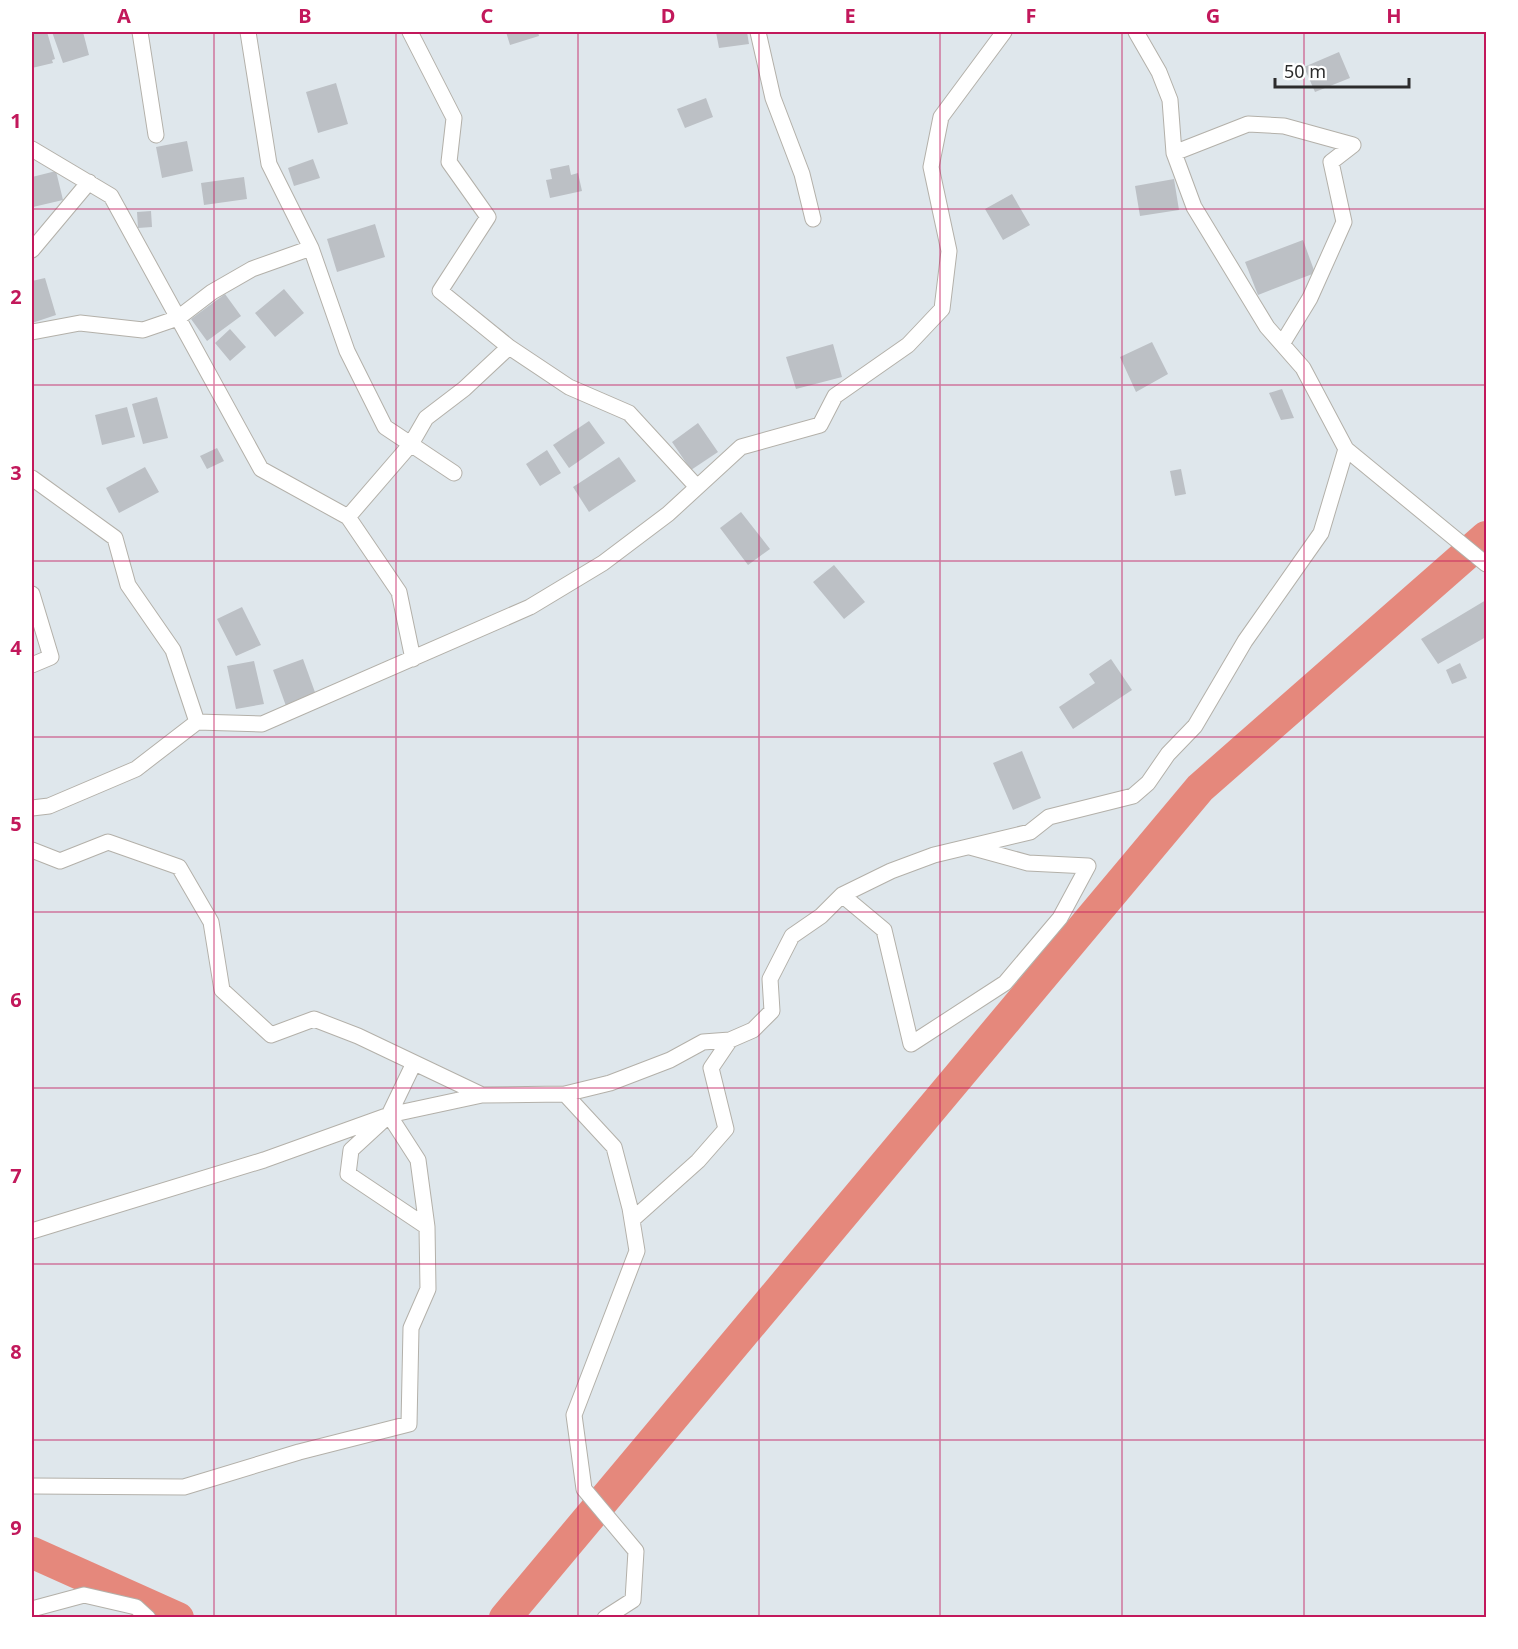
<svg xmlns="http://www.w3.org/2000/svg" width="1518" height="1649" font-family="'Noto Sans',sans-serif">
<style>
.lines{fill:none;stroke-linecap:round;stroke-linejoin:round}
.river{stroke:#e5887c;stroke-width:32}
.building{fill:#bcc0c5}
.street-casing{stroke:#b3b0a9;stroke-width:17}
.street{stroke:#fff;stroke-width:15}
.grid{fill:none;stroke:#c2185b;stroke-width:1.5;stroke-opacity:0.55}
.neatline{fill:none;stroke:#c2185b;stroke-width:2}
.grid-label{font-size:20px;text-anchor:middle;font-weight:bold;fill:#c2185b}
</style>
<rect width="100%" height="100%" fill="#dfe7ec"/>
<g class="lines">
<path class="river" d="M32 1555 33 1553 178 1618
M505 1618 1200 788 1486 537"/>
</g>
<path class="building" d="M32 32H47L55 59 52 60 53 63 32 68Z
M52 32H83L89 55 63 63Z
M506 32H538L539 36 510 45Z
M716 32H747L749 44 719 48Z
M1339 52 1350 78 1315 92 1304 67Z
M336 83 348 124 318 133 306 92Z
M706 98 713 117 685 128 677 109Z
M187 141 193 171 162 178 156 147Z
M313 159 320 178 294 186 288 168Z
M569 165 571 175 578 173 582 191 550 198 546 180 552 179 550 169Z
M56 171 63 200 33 207 32 177Z
M244 177 247 199 204 205 201 183Z
M1174 179 1179 210 1140 216 1135 186Z
M1012 194 1030 225 1003 240 985 209Z
M151 211 152 227 138 228 137 212Z
M375 224 385 257 337 272 327 239Z
M1303 240 1315 273 1258 295 1245 262Z
M45 278 56 315 32 323V281Z
M284 289 304 313 275 337 255 313Z
M225 294 241 316 207 341 191 319Z
M230 329 246 347 230 361 215 343Z
M1152 342 1168 374 1136 392 1120 357Z
M833 344 842 377 796 389 786 357Z
M1282 389 1294 418 1281 420 1269 393Z
M157 397 168 438 143 444 132 404Z
M127 407 135 437 102 445 95 415Z
M589 421 605 443 569 468 553 445Z
M698 423 718 452 691 470 672 442Z
M217 448 224 461 207 469 200 456Z
M547 450 561 473 540 486 526 464Z
M619 457 636 481 589 512 573 487Z
M145 467 159 492 119 513 106 488Z
M1181 469 1186 494 1175 496 1170 471Z
M741 512 770 549 748 565 720 528Z
M834 565 865 602 844 619 813 582Z
M1486 600V637L1438 664 1421 639Z
M242 607 261 645 236 656 217 619Z
M303 659 316 695 286 706 273 670Z
M1111 659 1132 690 1073 729 1059 707 1095 683 1089 674Z
M254 661 264 704 236 709 227 666Z
M1460 663 1467 678 1452 684 1446 670Z
M1022 751 1041 798 1013 810 993 763Z"/>
<g class="lines">
<defs>
<path id="street" d="M140 32 156 135
M248 32 269 164 311 248 347 351 385 427 454 473
M410 32 454 118 449 162 488 217 440 291 509 347
M758 32 773 98 802 174 813 219
M32 149 111 196 261 469 348 517 399 592 413 659
M1174 153 1248 124 1284 126 1353 145 1331 162 1344 222 1310 298 1282 344
M32 250 89 182
M32 332 80 323 143 330 178 318 212 292 252 269 311 248
M1346 449 1486 564
M32 478 115 538 128 585 173 650 197 722
M348 517 411 444 426 418 464 389 509 347 569 387 629 413 697 487
M32 594 51 657 32 665
M32 808 49 806 136 769 197 722 262 724 530 607 603 563 668 514 741 447 820 425 835 396 908 345 942 309 949 251 931 167 941 117 1004 32
M32 850 60 861 108 842 179 867 211 922 222 990 271 1035 314 1019 358 1036 482 1095
M842 895 884 930 911 1044 1005 983 1060 918 1088 866 1028 863 970 847
M565 1094 614 1147 630 1208 637 1251 574 1415 584 1489 636 1551 633 1600 605 1618
M389 1115 418 1160 427 1227 348 1174 351 1150 389 1115 414 1063
M632 1220 698 1161 726 1129 711 1068 730 1040
M32 1231 264 1160 389 1115 482 1095 565 1094 610 1083 670 1060 703 1042 730 1040 753 1030 772 1011 770 979 792 936 821 916 842 895 891 871 934 855 1030 832 1049 817 1133 796 1148 783 1168 754 1195 726 1245 641 1321 533 1346 449 1303 368 1267 327 1194 207 1174 153 1170 100 1159 72 1136 32
M32 1486 184 1487 299 1452 409 1424 411 1328 428 1289 427 1227
M32 1609 84 1595 136 1607 148 1618"/>
</defs>
<use href="#street" class="street-casing"/>
<use href="#street" class="street"/>
</g>
<path class="grid" d="M214 32V1618M396 32V1618M578 32V1618M759 32V1618M940 32V1618M1122 32V1618M1304 32V1618M32 209H1486M32 385H1486M32 561H1486M32 737H1486M32 912H1486M32 1088H1486M32 1264H1486M32 1440H1486"/>
<rect width="1518" height="1649" fill="none" stroke="#ffffff" stroke-width="66"/>
<path d="M1275 78v9h134v-9" fill="none" stroke="#2c2c2c" stroke-width="3"/>
<text x="1284" y="78" font-size="18" fill="#2c2c2c" stroke="#ffffff" stroke-width="4.5" paint-order="stroke">50 m</text>
<rect x="33" y="33" width="1452" height="1583" class="neatline"/>
<g class="grid-label">
<text x="124" y="23">A</text>
<text x="305" y="23">B</text>
<text x="487" y="23">C</text>
<text x="668" y="23">D</text>
<text x="850" y="23">E</text>
<text x="1031" y="23">F</text>
<text x="1213" y="23">G</text>
<text x="1394" y="23">H</text>
<text x="16" y="128">1</text>
<text x="16" y="304">2</text>
<text x="16" y="480">3</text>
<text x="16" y="655">4</text>
<text x="16" y="831">5</text>
<text x="16" y="1007">6</text>
<text x="16" y="1183">7</text>
<text x="16" y="1359">8</text>
<text x="16" y="1535">9</text>
</g>
</svg>
